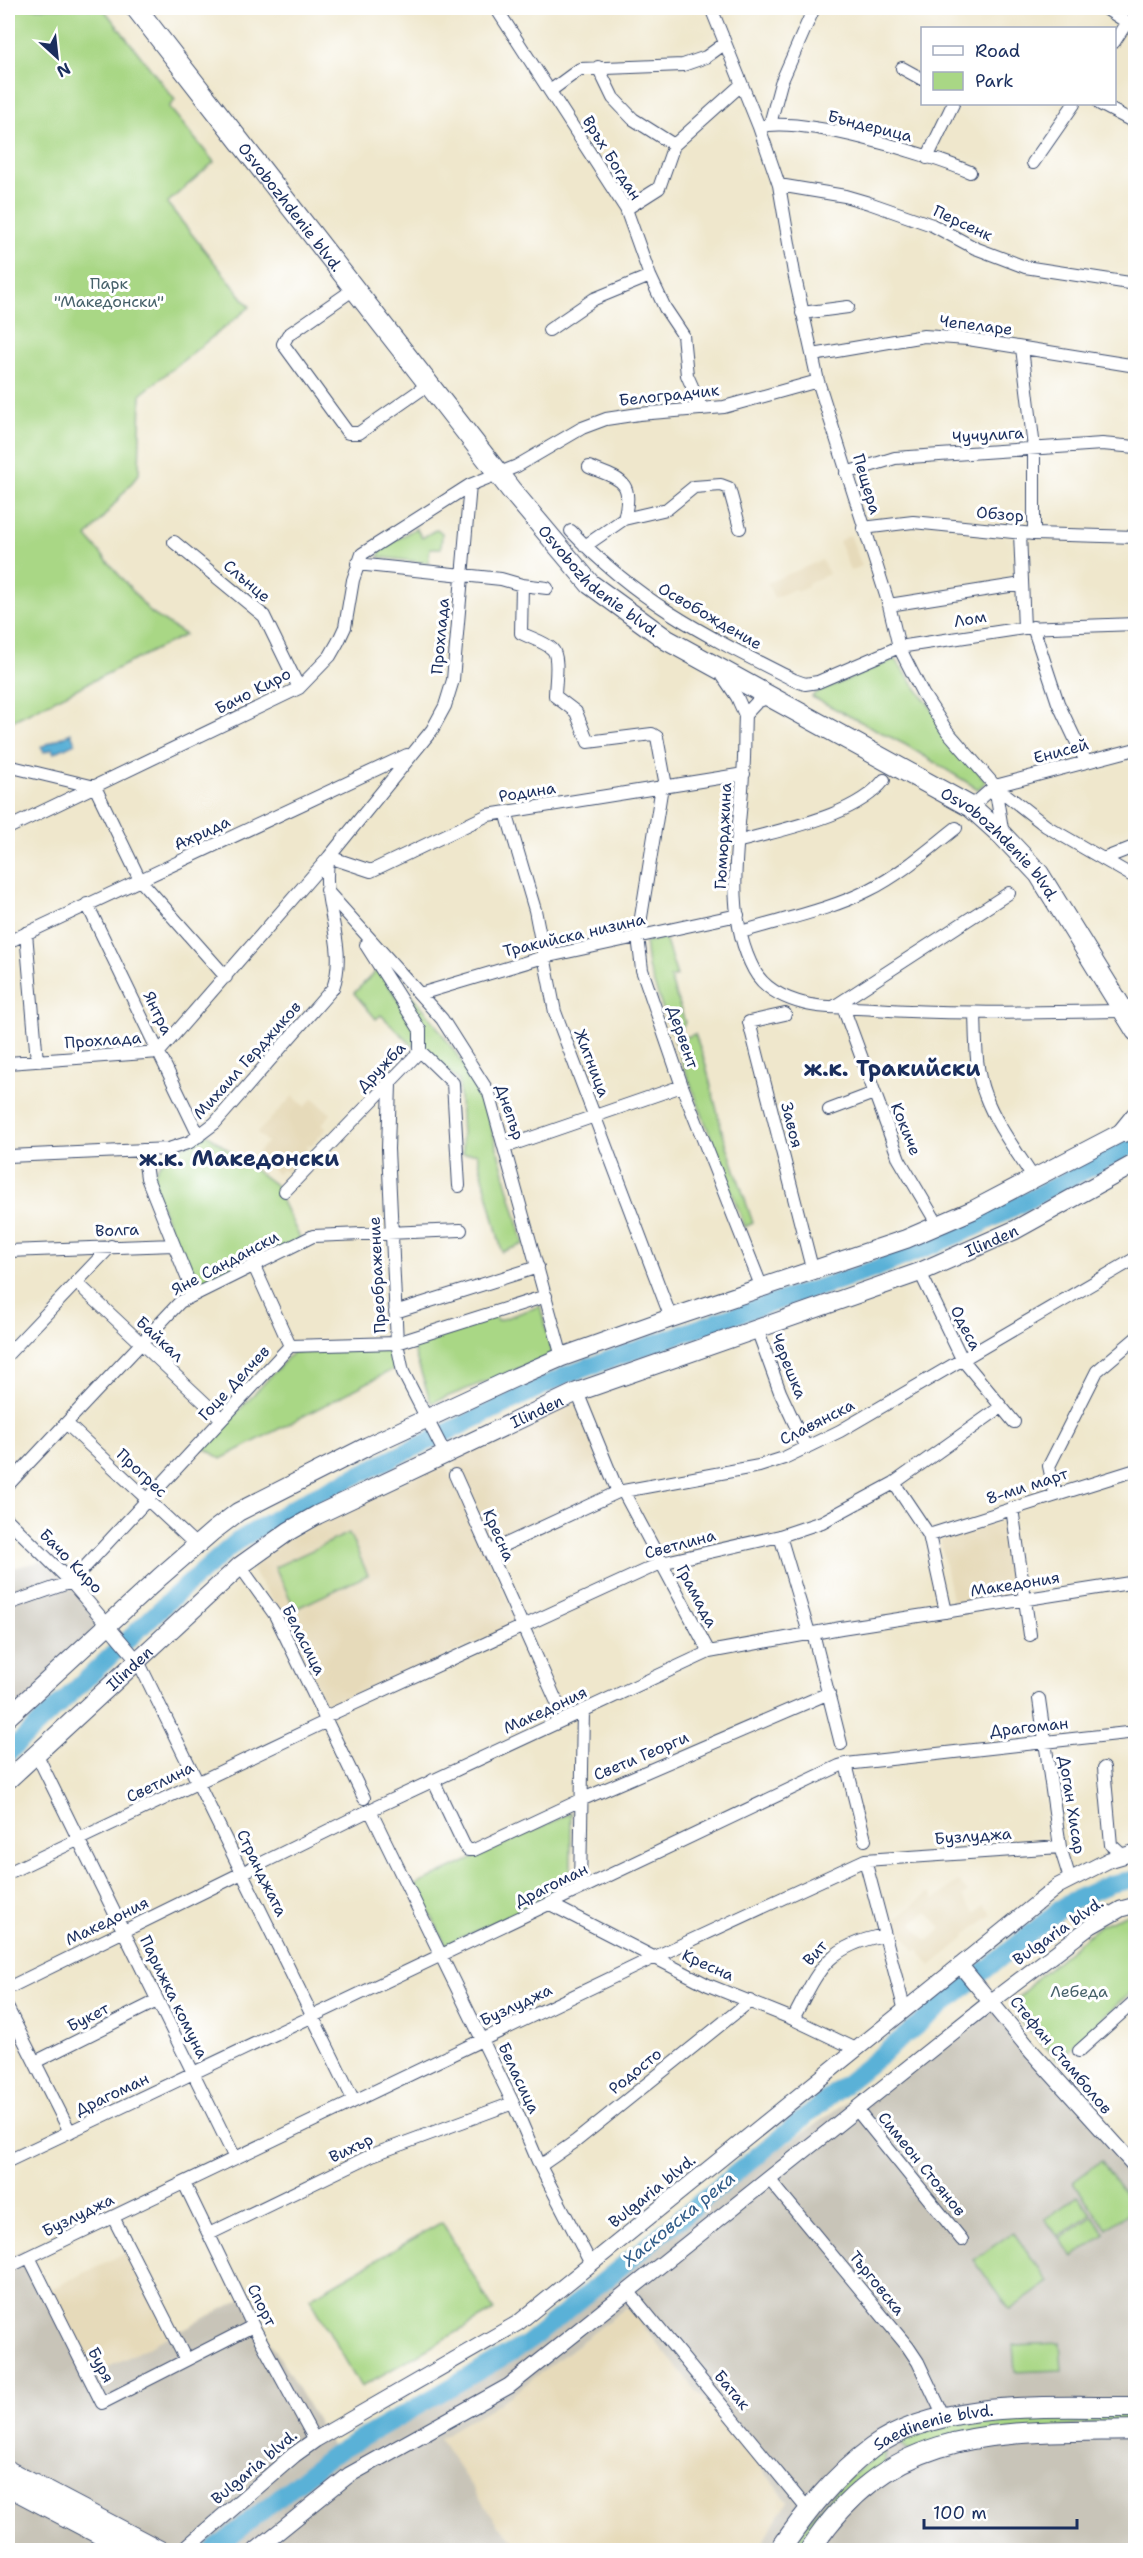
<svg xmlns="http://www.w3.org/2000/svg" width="1143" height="2558" font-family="'Shantell Sans',sans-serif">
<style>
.built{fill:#e6daba;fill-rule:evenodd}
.industrial{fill:#c8c4b8}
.green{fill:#a9d785;stroke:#628372;stroke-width:1.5}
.water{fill:#5ab1d7;stroke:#3a709a;stroke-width:1.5}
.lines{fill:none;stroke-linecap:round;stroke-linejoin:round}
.river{stroke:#5ab1d7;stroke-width:18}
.minor-casing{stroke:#3b4b6e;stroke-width:14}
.tertiary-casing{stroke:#3b4b6e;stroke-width:17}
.secondary-casing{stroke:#3b4b6e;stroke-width:20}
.primary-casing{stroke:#3b4b6e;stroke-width:22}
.minor{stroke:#fff;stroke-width:12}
.tertiary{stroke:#fff;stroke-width:15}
.secondary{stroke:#fff;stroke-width:18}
.primary{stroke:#fff;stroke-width:20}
.labels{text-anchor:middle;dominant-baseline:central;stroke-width:6;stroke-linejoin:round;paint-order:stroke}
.street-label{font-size:16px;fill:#1b2f5e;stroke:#fff}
.park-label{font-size:16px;fill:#46616a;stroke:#fff}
.water-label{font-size:18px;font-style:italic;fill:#315c88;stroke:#fff}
.district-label{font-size:22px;font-weight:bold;fill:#1b2f5e;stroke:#fff}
</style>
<rect width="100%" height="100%" fill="#fff"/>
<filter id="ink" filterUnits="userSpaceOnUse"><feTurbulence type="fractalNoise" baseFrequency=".0167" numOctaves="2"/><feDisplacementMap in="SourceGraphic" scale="12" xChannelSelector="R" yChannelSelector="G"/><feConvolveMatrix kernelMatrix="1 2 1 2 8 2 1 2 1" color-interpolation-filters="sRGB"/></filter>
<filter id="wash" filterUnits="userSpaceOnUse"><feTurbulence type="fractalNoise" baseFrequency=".008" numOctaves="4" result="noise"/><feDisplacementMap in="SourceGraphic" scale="24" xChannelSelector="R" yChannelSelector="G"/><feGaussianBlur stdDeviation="1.35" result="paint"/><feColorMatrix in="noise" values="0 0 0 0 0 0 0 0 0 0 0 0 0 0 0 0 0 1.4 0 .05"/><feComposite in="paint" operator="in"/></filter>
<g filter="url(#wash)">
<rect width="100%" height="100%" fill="#efe7cc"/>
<path class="built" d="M850 535 862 566 850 571 839 541Z
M822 560 829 574 807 584 808 587 797 592 795 589 774 598 767 583Z
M293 1096 305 1107 313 1098 331 1114 322 1124 327 1128 311 1146 308 1144 306 1147 308 1148 286 1172 282 1169 277 1174 256 1154 267 1142 257 1133Z
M575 1397 614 1490 492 1546 451 1456Z
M444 1462 518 1623 328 1710 284 1617 251 1569 278 1544Z
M1007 1520 1018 1594 953 1605 940 1540Z
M958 1881 968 1892 962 1897 975 1913 984 1905 992 1915 965 1935 966 1937 931 1966 918 1949 915 1951 894 1921 929 1892 935 1899ZM927 1911 942 1929 927 1941 912 1923Z
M127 2252 180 2359 103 2400 49 2290Z
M628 2307 788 2502 758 2550H527L498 2526 438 2438 509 2397Z"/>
<path class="industrial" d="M60 1557 110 1625 8 1717V1569Z
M992 2001 1135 2167V2550H758L788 2501 627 2307 509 2397 439 2438 498 2526 527 2550H8V2260L24 2249 80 2361 97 2373 248 2296 270 2341 334 2450 569 2308 616 2267 711 2197Z"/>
<path class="green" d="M8 8H103L175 100 169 107 214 162 167 203 250 307 141 394 139 474 87 537 151 613 185 635 8 723Z
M416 528 422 538 437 529 442 533 441 548H430L428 563 379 557 380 549Z
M895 659 986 782 978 789 906 745 812 697 814 694Z
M665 938 677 976 670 978 685 1022 682 1028 671 1032 648 967 645 942Z
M371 948 428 1014 480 1087 524 1244 502 1252 477 1153 463 1154 459 1081 423 1047Z
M378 969 417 1029 414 1047 381 1015 376 1019 354 993Z
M695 1034 705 1062 722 1131 753 1223 745 1227 674 1041Z
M207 1134 282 1190 279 1195 301 1240 194 1292 151 1179C162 1153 184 1146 207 1134Z
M540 1306 553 1355 431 1403 412 1345 488 1316 494 1315 497 1321Z
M383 1348 394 1356 396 1366 394 1369 221 1459 204 1448 293 1352Z
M349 1533 368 1575 295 1609 275 1567Z
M571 1813V1886L446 1945 416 1885Z
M1135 1911V1988L1058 2060 1021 2022 1014 2008 1020 1996 1037 1978 1100 1925Z
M1101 2161 1135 2208 1107 2229 1073 2182Z
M1078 2196 1091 2214 1058 2237 1045 2219Z
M1093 2216 1105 2234 1073 2257 1060 2239Z
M442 2222 494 2311 361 2387 310 2298Z
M1013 2232 1049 2282 1010 2310 974 2260Z
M1060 2343 1062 2370 1015 2372 1013 2345Z
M1135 2411V2420L1099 2422 908 2450 900 2441 948 2423 1008 2416Z
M882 2451 886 2454 883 2464 804 2550H791L813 2515 847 2479Z"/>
<path class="water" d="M71 733 75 743 54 753 52 749 44 752 41 747Z"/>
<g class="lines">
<path class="river" d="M8 1753 172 1598 236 1542 306 1500 566 1375 721 1320 872 1270 974 1228 1136 1144
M214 2550 329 2457 526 2344 1069 1902 1110 1884 1136 1879"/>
</g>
</g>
<g filter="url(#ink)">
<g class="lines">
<defs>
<path id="minor" d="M496 8 626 209 650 276 665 308 683 335 687 375 702 409
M711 8 759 127 779 185 794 273 818 381 889 605 899 647 923 694 947 731 995 786 1046 826 1136 878
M1105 8 1136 28
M1114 42 1127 22
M598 67 613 98 633 119 674 145
M902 68 922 79
M550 91 580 69 683 65 706 57 724 44
M1100 104 1136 123
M770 124 781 83 814 8
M759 127C800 115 928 154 970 172
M927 158 953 104
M1033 163 1074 104
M779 185 845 196 869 203 932 225 975 248 1025 267 1136 284
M626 209 659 188 674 145 741 85
M354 289 288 335 283 344 348 433H359L429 384
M802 313 848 307
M549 330 594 299 650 276
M1022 348 1034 448V534
M813 355 924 336 968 339 1136 366
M589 467C621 480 634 480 624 519
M846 473 895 458 1102 444 1136 447
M863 528 913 522 1034 534 1136 537
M571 531C640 604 707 636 794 680L805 684 818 682 899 647 1024 628 1136 624
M1020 533 1024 628
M174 542 264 616 299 688
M585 546 624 519 667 509 694 487 721 485 729 488 740 528
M357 564 501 579 522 585 547 588
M522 585 521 633C530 638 545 642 552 649 560 656 555 684 555 696L576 712 588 742 652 734 657 737 666 786
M889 605 1022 584
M1033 627 1058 703 1086 762
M720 672 737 697 745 715
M769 697 757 702 745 715C744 735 745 754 743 774 740 838 722 910 754 970 764 989 786 999 806 1004 827 1009 852 1007 874 1009 957 1015 1040 1012 1123 1011
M8 766 95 787 140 880 226 977
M662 786 638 936 642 970 682 1086 762 1288
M995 786 1003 835
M971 807 995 786 1136 749
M506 812 535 910 555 1012 671 1318
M8 828 299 688 330 656 338 642 345 627 353 580 362 554 470 485 517 466 582 428 606 419 639 414 724 407 818 381
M737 842C782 829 855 817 884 780
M329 857 371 871 488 815 744 774
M1103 859 1136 846
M326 890 442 1019 489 1093 562 1357
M87 904 199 1136
M741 932C784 919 830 910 869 890 901 874 928 850 956 828
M26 933 37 1061
M8 942 407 755
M420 994 544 957 738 915
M835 1006 1009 893
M843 1007 899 1159 938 1225
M975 1013C976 1040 975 1070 985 1095 996 1125 1017 1152 1034 1179
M785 1014 749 1022 813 1272
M420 1051 453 1083 459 1186
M8 1063 159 1052 329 857 432 730 445 706 453 680 470 485
M390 1084 388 1149 397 1343 403 1372 445 1454
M829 1110 874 1093
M505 1147 682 1086
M143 1150 147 1178 174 1245
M8 1156 169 1149 190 1142 215 1123 333 988C349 943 319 903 329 857
M285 1191 420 1051V1030L366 945
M8 1251 174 1245 194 1295
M254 1266 290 1346
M920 1272 962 1359 1014 1422
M76 1282 222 1419
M395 1312 538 1267
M757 1329 780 1392 806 1448
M8 1354 111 1246
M577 1392 618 1492
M66 1423 196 1545
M455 1475 559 1707
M894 1483 929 1535 946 1612
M8 1485 180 1302 313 1236 461 1230
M623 1491 709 1652
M1055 1494 1049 1466 1097 1371 1136 1338
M1012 1508 1030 1635
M8 1520 71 1582 138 1661 354 2101
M929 1535 1136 1470
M780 1536 809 1633H813L841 1744
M489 1552 618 1492 759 1466 784 1458 840 1431 1136 1258
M240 1566 275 1615 364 1798
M8 1604 71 1582 290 1346 397 1343 546 1296
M1039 1699 1060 1847 1070 1879
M325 1717 661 1563 780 1536 822 1522 894 1483 1001 1407
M36 1753 235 2158
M846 1764 865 1840
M1104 1768 1111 1845 1122 1855
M433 1780 464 1845 468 1850H474L583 1799 829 1693
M370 1810 513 2103 540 2166 591 2264
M865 1860 905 2011
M8 1873 327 1721
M580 1888 583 1710
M550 1904 708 1985 793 2019 856 2049
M8 1988 370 1810 709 1652 841 1628 1136 1582
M8 2009 70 2132
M793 2019C819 1970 825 1947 884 1935
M1079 2051 1136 2000
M35 2062 157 2001
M856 2109 962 2240
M8 2161 839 1766 846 1764 1136 1732
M540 2166 576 2141 750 2001
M769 2179 908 2347 918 2362 944 2417
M184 2183 253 2326 315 2440
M113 2217 186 2360
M209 2234 372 2155 513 2103
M29 2257 102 2403 253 2326
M8 2267 653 1958 865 1860 1060 1847
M629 2292 808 2510"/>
<path id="tertiary" d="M960 1965 1032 2052 1136 2167
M184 2550 294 2455 315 2440 518 2323 1058 1886 1109 1860 1136 1852
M256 2550 349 2475 509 2386 992 2001 1091 1926 1121 1909 1136 1905"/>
<g id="secondary">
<path d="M8 1717 160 1577 213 1531 238 1512 368 1446 516 1377 562 1357 671 1318 906 1239 973 1210 1136 1125"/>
<path id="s1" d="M8 1780 240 1566 289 1531 317 1515 577 1392 920 1272 1015 1230 1136 1163"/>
<path d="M8 2470 160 2550"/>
<path d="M8 2487 128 2550"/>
</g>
<g id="primary">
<path id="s2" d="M136 8 511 490 590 584 667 640 971 807 1003 836 1039 874 1136 1031"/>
<path d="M1123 1132 1136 1116"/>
<path id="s3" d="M780 2550C806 2512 834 2476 872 2448 941 2398 1053 2408 1136 2407"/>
<path d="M810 2550C893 2422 1000 2433 1136 2430"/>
</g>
</defs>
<use href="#minor" class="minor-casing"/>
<use href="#tertiary" class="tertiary-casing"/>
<use href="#secondary" class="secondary-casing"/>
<use href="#primary" class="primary-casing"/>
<use href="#minor" class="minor"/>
<use href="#tertiary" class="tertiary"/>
<use href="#secondary" class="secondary"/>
<use href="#primary" class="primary"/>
</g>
</g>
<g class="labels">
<g class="street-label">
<text transform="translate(870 126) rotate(14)">Бъндерица</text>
<text transform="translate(612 158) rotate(58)">Връх Богдан</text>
<text stroke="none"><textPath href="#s2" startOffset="252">Osvobozhdenie blvd.</textPath></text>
<text transform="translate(963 223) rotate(25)">Персенк</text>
<text transform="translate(976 325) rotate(7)">Чепеларе</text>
<text transform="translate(669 395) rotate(-6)">Белоградчик</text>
<text transform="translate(988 435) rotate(-4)">Чучулига</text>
<text transform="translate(867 484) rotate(73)">Пещера</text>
<text transform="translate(1000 514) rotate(5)">Обзор</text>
<text stroke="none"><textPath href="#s2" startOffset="738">Osvobozhdenie blvd.</textPath></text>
<text transform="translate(247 581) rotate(40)">Слънце</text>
<text transform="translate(710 616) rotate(30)">Освобождение</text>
<text transform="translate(970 619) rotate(-9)">Лом</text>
<text transform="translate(440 636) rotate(-85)">Прохлада</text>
<text transform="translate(253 691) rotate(-27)">Бачо Киро</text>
<text transform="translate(1061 751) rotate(-15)">Енисей</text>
<text transform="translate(527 792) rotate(-9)">Родина</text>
<text transform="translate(202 833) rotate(-25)">Ахрида</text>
<text transform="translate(723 836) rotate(-87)">Гюмюрджина</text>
<text stroke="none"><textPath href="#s2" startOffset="1222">Osvobozhdenie blvd.</textPath></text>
<text transform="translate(574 935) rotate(-13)">Тракийска низина</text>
<text transform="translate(158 1013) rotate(64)">Янтра</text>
<text transform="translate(683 1037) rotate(71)">Дервент</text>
<text transform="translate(103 1040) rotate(-4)">Прохлада</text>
<text transform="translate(247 1060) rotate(-48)">Михаил Герджиков</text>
<text transform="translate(592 1063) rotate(69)">Житница</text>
<text transform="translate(381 1067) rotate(-46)">Дружба</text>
<text transform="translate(510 1112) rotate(71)">Днепър</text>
<text transform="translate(792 1125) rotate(76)">Завоя</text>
<text transform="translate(906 1129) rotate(68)">Кокиче</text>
<text transform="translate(117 1230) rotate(-2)">Волга</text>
<text stroke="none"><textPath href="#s1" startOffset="1137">Ilinden</textPath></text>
<text transform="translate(225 1263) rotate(-28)">Яне Сандански</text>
<text transform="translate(377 1275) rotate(-93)">Преображение</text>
<text transform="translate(966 1328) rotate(63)">Одеса</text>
<text transform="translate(160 1339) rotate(43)">Байкал</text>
<text transform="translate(789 1366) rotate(68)">Черешка</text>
<text transform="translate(234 1383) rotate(-47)">Гоце Делчев</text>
<text stroke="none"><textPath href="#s1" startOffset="651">Ilinden</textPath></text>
<text transform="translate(817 1422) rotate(-27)">Славянска</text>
<text transform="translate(142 1473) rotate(43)">Прогрес</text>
<text transform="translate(1027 1486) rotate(-18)">8-ми март</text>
<text transform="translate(499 1535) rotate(66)">Кресна</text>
<text transform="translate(680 1544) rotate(-15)">Светлина</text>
<text transform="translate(71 1561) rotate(46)">Бачо Киро</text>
<text transform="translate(1015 1584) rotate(-9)">Македония</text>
<text transform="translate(697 1596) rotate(62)">Грамада</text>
<text transform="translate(304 1640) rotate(63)">Беласица</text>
<text stroke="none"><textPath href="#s1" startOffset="165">Ilinden</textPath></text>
<text transform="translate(545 1710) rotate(-25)">Македония</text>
<text transform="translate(1029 1727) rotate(-6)">Драгоман</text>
<text transform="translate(641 1756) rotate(-23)">Свети Георги</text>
<text transform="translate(160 1782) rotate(-26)">Светлина</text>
<text transform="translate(1072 1805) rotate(81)">Доган Хисар</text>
<text transform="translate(973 1836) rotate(-4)">Бузлуджа</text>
<text transform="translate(262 1873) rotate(64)">Странджата</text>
<text transform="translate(551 1885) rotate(-26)">Драгоман</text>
<text transform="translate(107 1921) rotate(-26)">Македония</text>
<text transform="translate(1058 1931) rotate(-35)">Bulgaria blvd.</text>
<text transform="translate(815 1953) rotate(-48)">Вит</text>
<text transform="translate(708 1965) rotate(24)">Кресна</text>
<text transform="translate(174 1997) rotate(64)">Парижка комуна</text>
<text transform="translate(516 2005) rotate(-25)">Бузлуджа</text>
<text transform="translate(88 2017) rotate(-27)">Букет</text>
<text transform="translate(1061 2055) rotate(50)">Стефан Стамболов</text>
<text transform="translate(635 2071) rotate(-39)">Родосто</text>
<text transform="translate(519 2078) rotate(65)">Беласица</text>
<text transform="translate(112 2094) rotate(-25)">Драгоман</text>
<text transform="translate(351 2148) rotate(-26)">Вихър</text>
<text transform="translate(922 2164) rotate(51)">Симеон Стоянов</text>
<text transform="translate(652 2191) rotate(-39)">Bulgaria blvd.</text>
<text transform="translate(78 2215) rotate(-26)">Бузлуджа</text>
<text transform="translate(877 2283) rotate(51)">Търговска</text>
<text transform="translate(262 2305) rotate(63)">Спорт</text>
<text transform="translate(101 2365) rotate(62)">Буря</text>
<text transform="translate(732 2390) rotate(50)">Батак</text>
<text stroke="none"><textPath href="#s3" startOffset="204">Saedinenie blvd.</textPath></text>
<text transform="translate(254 2467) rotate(-40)">Bulgaria blvd.</text>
</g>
<g class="park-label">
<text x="109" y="283">Парк<tspan x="109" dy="18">"Македонски"</tspan></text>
<text x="1079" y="1991">Лебеда</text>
</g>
<g class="water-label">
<text transform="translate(679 2219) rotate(-39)">Хасковска река</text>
</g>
<g class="district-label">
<text x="892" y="1068">ж.к. Тракийски</text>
<text x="239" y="1158">ж.к. Македонски</text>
</g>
</g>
<rect width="1143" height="2558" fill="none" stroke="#fff" stroke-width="30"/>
<rect x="921" y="27" width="195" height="78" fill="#ffffff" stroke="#a4acbf" stroke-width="1.5"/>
<rect x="933" y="46" width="30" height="9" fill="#ffffff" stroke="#a4acbf" stroke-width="1.5"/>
<text x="975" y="57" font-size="18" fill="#1b2f5e">Road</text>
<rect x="933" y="72" width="30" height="18" fill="#a9d785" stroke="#a4acbf" stroke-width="1.5"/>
<text x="975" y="87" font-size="18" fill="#1b2f5e">Park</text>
<g transform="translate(57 57) rotate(153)" stroke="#ffffff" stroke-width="4.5" paint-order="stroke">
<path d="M0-4.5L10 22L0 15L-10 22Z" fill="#1b2f5e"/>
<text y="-9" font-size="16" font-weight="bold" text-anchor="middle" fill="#1b2f5e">N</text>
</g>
<path d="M924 2519v9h153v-9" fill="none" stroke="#1b2f5e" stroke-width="3"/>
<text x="933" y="2519" font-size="18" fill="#1b2f5e" stroke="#ffffff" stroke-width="4.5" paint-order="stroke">100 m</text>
</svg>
